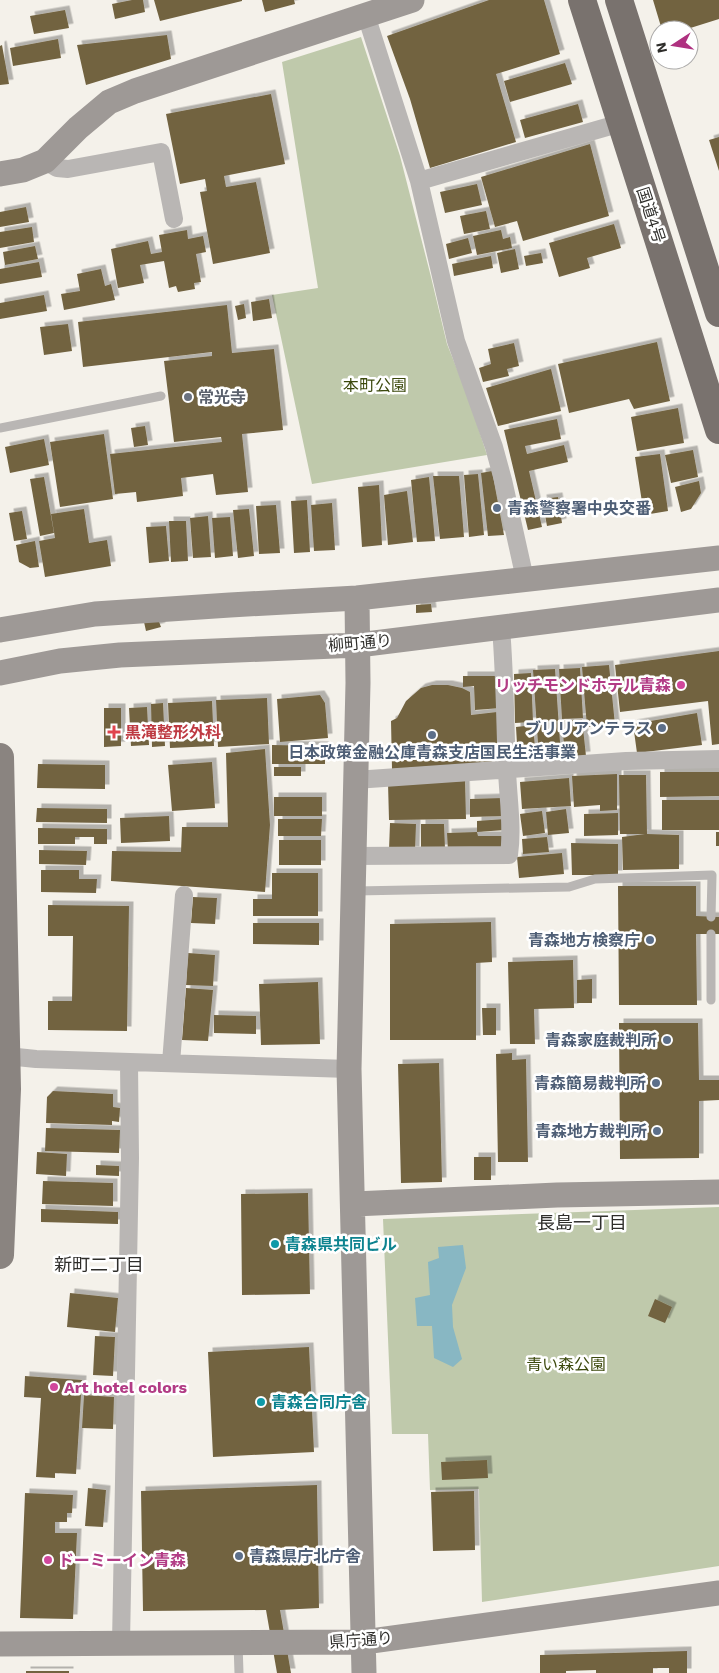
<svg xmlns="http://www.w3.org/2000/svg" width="719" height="1673" font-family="'Work Sans','Noto Sans JP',sans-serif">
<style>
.green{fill:#bfc9ab}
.water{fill:#88b7c3}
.building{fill:#726341;filter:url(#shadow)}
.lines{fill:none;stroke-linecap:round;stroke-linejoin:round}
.lane{stroke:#b9b6b4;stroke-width:9}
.street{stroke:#b9b6b4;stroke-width:18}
.secondary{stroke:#9e9996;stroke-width:25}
.primary{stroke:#8a8480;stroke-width:28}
.highway{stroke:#79726e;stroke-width:28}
.worship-dot{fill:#6b7280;stroke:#fff;stroke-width:2}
.service-dot{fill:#5c6f8a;stroke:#fff;stroke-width:2}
.hotel-dot{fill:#d1479c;stroke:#fff;stroke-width:2}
.health-dot{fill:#e0444e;stroke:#fff;stroke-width:2}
.culture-dot{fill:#0f9aa8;stroke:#fff;stroke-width:2}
.labels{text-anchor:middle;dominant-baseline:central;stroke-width:5;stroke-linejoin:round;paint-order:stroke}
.street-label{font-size:16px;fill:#2f2e2b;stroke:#fff}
.park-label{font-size:16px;fill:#3c490d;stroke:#fff}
.worship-label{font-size:16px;font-weight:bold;fill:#5b616d;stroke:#fff;text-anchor:start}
.service-label{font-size:16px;font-weight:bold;fill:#4e5e75;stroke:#fff;text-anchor:end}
.hotel-label{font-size:16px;font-weight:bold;fill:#b23c85;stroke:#fff;text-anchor:start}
.health-label{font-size:16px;font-weight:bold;fill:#be3a42;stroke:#fff;text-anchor:start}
.culture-label{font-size:16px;font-weight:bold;fill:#0d838f;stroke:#fff;text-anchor:start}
.neighbourhood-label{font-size:18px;fill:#2f2e2b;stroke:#fff}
</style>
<defs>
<filter id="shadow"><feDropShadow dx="4.5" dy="-4.5" stdDeviation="0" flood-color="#0004"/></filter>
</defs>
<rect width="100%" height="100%" fill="#f4f1ea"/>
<path class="green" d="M361 37 400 156 431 277 447 344 469 399 487 455 312 484 272 295 318 288 282 62Z
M719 1207V1566L482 1602 479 1489 430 1490 428 1434H392L383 1219Z"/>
<path class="water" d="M463 1245 466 1268 452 1305 453 1327 462 1359 453 1367 434 1358 432 1326H417L415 1298 430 1295 428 1262 439 1258 438 1247Z"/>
<path class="building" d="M132 0H143L145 12 115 19 112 4Z
M154 0H242V1L160 21Z
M262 0H294L295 4 265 12Z
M489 0H544L560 54 496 74 516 142 430 168 410 99 387 36Z
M653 0H719V19L684 30H662Z
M65 10 69 28 34 34 30 16Z
M167 35 171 59 86 85 77 45Z
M58 39 61 58 13 66 10 48Z
M2 45 9 84 0 85V46Z
M565 63 572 84 510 102 504 81Z
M271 94 285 164 224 176 226 187 256 182 270 253 213 264 200 192 207 191 205 179 180 184 166 114Z
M578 104 583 122 525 138 520 120Z
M719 137V171L709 140Z
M590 144 609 216 523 241 517 221 495 227 481 177Z
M477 184 482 205 445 213 440 192Z
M26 207 29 222 0 227V212Z
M486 211 490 229 464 234 460 216Z
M614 224 621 248 587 258 590 268 559 277 549 243Z
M32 227 34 242 0 248V232Z
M187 230 188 239 203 236 206 252 196 254 201 282 194 283 195 289 178 292 176 286 169 288 164 261 140 265 144 283 118 288 111 249 148 241 151 254 162 252 159 235Z
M501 230 503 239 510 237 512 248 477 255 473 236Z
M468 238 472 253 449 259 446 244Z
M35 246 38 259 5 265 3 252Z
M515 249 519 269 501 273 497 253Z
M541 253 543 263 526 266 524 256Z
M491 256 493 268 454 276 452 264Z
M39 262 42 277 0 284V269Z
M101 269 105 286 111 284 115 300 64 310 61 294 80 291 77 274Z
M44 295 47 311 0 319V303Z
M269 299 272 318 253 321 251 302Z
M244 304 246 318 238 320 235 306Z
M227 305 232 353 274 349 283 430 242 434 248 492 216 495 213 474 181 478 183 496 137 502 136 492 115 494 110 454 222 442 221 437 174 442 164 361 212 356V352L83 367 78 322Z
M68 324 72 351 44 355 40 327Z
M657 342 670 401 634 409 629 399 569 413 558 364Z
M514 343 519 366 507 369 509 376 483 382 479 368 491 364 488 349Z
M551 369 561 411 498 426 486 388Z
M678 408 684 443 637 451 631 417Z
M557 419 561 439 525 446 527 454 564 445 568 462 529 471 542 527 528 530 504 430Z
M145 426 148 445 134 447 131 428Z
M104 434 113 499 60 507 50 442Z
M44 439 49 465 10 473 5 447Z
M693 450 698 477 671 483 665 455Z
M660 454 668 511 644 515 635 457Z
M492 471 504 535 488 536 481 473Z
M478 474 484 535 469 537 464 475Z
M433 476H459L464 537 440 539Z
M44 477 54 533 40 536 30 479Z
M429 477 435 541 417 542 411 480Z
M699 481 701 493 691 509 681 512 675 487Z
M379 485 382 545 362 547 358 487Z
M407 491 413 542 388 545 384 495Z
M558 497 562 523 547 526 542 499Z
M307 500 310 552 294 553 291 501Z
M332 503 335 550 314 551 311 505Z
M276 505 280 553 259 554 256 506Z
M84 509 89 543 107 540 111 566 45 577 39 541 55 538 51 514Z
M249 509 254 556 238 558 233 510Z
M22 511 27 539 14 541 9 513Z
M208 516 211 557 193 558 190 518Z
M230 517 233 556 215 558 212 518Z
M169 521H186L188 561 171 562Z
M166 526 169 561 149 563 146 527Z
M35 541 39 567 30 568 19 562 16 545Z
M431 604 432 612 416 613V605Z
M158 619 161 627 146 631 144 622Z
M719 651V744L712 745 708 701 620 712 615 665Z
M609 665 615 725 587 727 582 667Z
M580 668 583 718 562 719 559 669Z
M555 669 561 757 539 758 533 670Z
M531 673 533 722 515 723 514 674Z
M463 676H500L501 708 475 710 474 686 463 687Z
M432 685H448L462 688 470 692 471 715 497 712 499 762 392 769 391 721 397 718 406 701 421 688Z
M320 695 325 703 328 738 280 742 277 699Z
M267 698 269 744 218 747 216 700Z
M212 701 214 746 170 748 168 703Z
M163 703 165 746 152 747 151 704Z
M147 707 149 745 131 746 129 708Z
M104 708H121V746L104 747Z
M697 713 702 745 637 753 633 724Z
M582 719 586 756 565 758 562 721Z
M533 725 536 759 518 761 516 727Z
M272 745 325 746V764H272Z
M265 749 270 825 265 892 111 881 112 851 181 852 182 827H228L226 753Z
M212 762 215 808 172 811 168 765Z
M38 764 105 765V789L37 788Z
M274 767H301V776H274Z
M660 772H719V796L660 797Z
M617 774V810L600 811V805L574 807 572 776Z
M619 775H646L647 834 679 835V869L623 870 622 837 645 834H620Z
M569 778 571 806 522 809 520 782Z
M465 781 466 819 389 820 388 783Z
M274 797H322V816H274Z
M503 798 504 816 470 817V799Z
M662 800H719V830H662Z
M37 808 107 809V823L36 822Z
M566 809 569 833 548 835 546 812Z
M542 811 545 833 523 836 520 814Z
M618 813V835L584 836V814Z
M169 816 170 841 121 843 120 818Z
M278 819H322L321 836H278Z
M505 819V830L477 832 478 836H504V849L448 851 447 833 477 832V821Z
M390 823 416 824 415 851 389 850Z
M421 824H444L445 849 421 850Z
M38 828 107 829V844H94V837H75V844H38Z
M716 832H719V846H716Z
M547 837 549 852 523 854 522 839Z
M279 840H321V865H279Z
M571 843 618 844V875H572Z
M39 850 87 851 86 865 39 864Z
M562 853 564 874 519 878 517 857Z
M41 870H79V879H97L96 893 41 892Z
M272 873H318V916H253V899H272Z
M618 886H696V916L719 917V934H696L697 1005H619Z
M193 897 217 898 215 924 191 923Z
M48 905 129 906 127 1031 48 1030V1001H72L73 936H48Z
M491 922 492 962 476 963V1040H390V924Z
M253 923H319V945L253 944Z
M188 953 215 955 213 986 186 985Z
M573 960 574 1008 534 1009 535 1044H510L508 962Z
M592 979V1003H577V980Z
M318 982 320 1044 261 1045 259 984Z
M186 988 213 990 208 1041 182 1040Z
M482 1008H496V1035H483Z
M214 1015 256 1016V1034L214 1033Z
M619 1023H698L699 1080H719V1100L699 1101V1158L620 1159Z
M512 1053V1060L526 1059 528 1162H498L496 1054Z
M439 1063 442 1182 401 1183 398 1064Z
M53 1091 113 1094V1107L120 1108 119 1122 112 1121V1125L46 1123 47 1097Z
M46 1128 120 1130 119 1153 45 1151Z
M37 1152 67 1154 66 1176 36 1174Z
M474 1157H491V1180H474Z
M96 1165 119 1166V1176L96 1175Z
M43 1181 113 1183V1206L42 1204Z
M308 1193 310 1294 242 1295 241 1194Z
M41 1209 118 1212V1224L41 1222Z
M70 1293 118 1298 115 1332 67 1327Z
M655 1299 672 1307 665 1323 648 1316Z
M95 1336 115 1337 113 1376 93 1375Z
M309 1347 314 1452 213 1457 208 1352Z
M25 1376 82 1380 76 1474 55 1473V1478L36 1477 41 1398 24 1397Z
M84 1395 114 1397 113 1429 82 1428Z
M487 1460 488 1478 442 1480 441 1462Z
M317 1485 319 1608 280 1610 291 1673H277L266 1610 143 1611 141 1491Z
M88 1488 106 1490 103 1527 85 1526Z
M474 1491 475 1550 433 1551 431 1492Z
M25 1493 73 1495 72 1513H67V1522H55V1533H77L73 1619 20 1618Z
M687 1651V1673H669V1668H653V1673H596V1670L566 1671V1673H540V1655Z
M26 1671H69V1673H26Z"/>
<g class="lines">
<path class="lane" d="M0 428 161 396
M356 891 569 887 595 879 712 875 711 917
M711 934V1000
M238 1643 239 1673"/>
<path class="street" d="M366 15 419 181 456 341 494 447 503 480 525 579
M45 161 57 168 68 169 161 152 174 219
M419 181 621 123
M355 780 626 761 719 759
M353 856 509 855C513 827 508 798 507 770 505 723 505 676 501 628
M7 1056 36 1059 349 1069
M171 1063 184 895
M121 1643 130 1158 129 1063"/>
<path class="secondary" d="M0 174 23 170 45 161 78 128 109 102 135 91 412 0
M357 598 358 683 349 1069 364 1673
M0 630 95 614 230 605 357 598 719 558
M0 673 60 661 120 655 358 645 719 600
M354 1204 557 1195 719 1192
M0 1644 364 1642 719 1593"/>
<path class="primary" d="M0 757 7 1089 0 1255"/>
<path class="highway" d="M582 0 719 430
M619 0 719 313"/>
</g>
<circle class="worship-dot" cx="188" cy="397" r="5"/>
<g class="service-dot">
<circle cx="497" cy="508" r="5"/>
<circle cx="662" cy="728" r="5"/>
<circle cx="432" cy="735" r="5"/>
<circle cx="650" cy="940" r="5"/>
<circle cx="667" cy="1040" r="5"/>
<circle cx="656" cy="1083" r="5"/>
<circle cx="657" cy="1131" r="5"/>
<circle cx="239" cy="1556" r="5"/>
</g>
<g class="hotel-dot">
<circle cx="681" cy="685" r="5"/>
<circle cx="54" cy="1387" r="5"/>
<circle cx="48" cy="1560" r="5"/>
</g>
<path class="health-dot" d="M111.5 724.5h5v5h5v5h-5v5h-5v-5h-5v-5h5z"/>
<g class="culture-dot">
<circle cx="275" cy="1244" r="5"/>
<circle cx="261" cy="1402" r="5"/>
</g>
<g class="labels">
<g class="street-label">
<text transform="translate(651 215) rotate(72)">国道4号</text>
<text transform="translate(360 643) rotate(-5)">柳町通り</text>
<text transform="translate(361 1640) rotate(-4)">県庁通り</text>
</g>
<g class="park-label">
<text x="375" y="385">本町公園</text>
<text x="566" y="1364">青い森公園</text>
</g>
<g class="worship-label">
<text x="198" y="397">常光寺</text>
</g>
<g class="service-label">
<text x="507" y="508" text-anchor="start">青森警察署中央交番</text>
<text x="652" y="728">ブリリアンテラス</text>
<text x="432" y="752" text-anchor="middle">日本政策金融公庫青森支店国民生活事業</text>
<text x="640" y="940">青森地方検察庁</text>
<text x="657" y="1040">青森家庭裁判所</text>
<text x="646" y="1083">青森簡易裁判所</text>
<text x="647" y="1131">青森地方裁判所</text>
<text x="249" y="1556" text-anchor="start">青森県庁北庁舎</text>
</g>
<g class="hotel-label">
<text x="671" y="685" text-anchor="end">リッチモンドホテル青森</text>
<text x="64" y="1387">Art hotel colors</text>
<text x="58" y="1560">ドーミーイン青森</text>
</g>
<g class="health-label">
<text x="125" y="732">黒滝整形外科</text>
</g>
<g class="culture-label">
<text x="285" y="1244">青森県共同ビル</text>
<text x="271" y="1402">青森合同庁舎</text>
</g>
<g class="neighbourhood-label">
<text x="582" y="1222">長島一丁目</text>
<text x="99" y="1264">新町二丁目</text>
</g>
</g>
<g transform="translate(674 45) rotate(258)"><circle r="24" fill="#ffffff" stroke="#acabaa"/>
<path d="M0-4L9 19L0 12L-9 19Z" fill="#af3180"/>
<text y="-8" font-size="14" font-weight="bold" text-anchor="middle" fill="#2f2e2b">N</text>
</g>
</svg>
